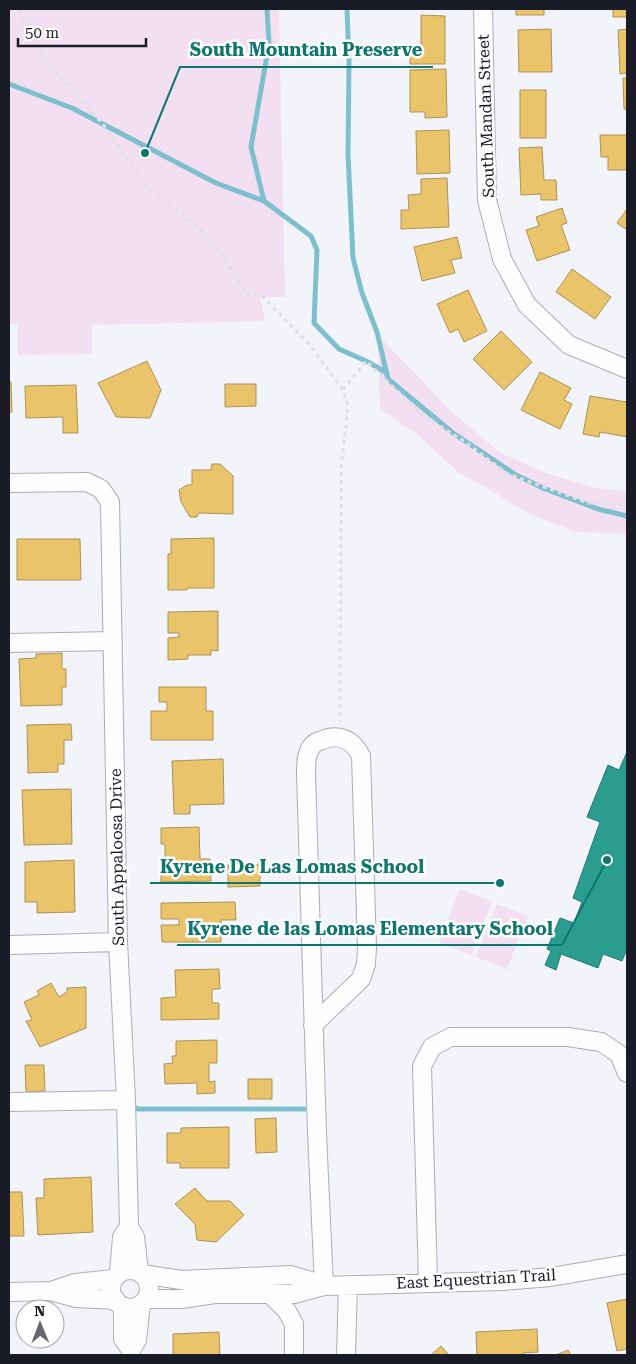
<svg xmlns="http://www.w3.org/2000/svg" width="636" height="1364" font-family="'Roboto Serif',serif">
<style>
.green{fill:#f3dff2}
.homes{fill:#e9c46a;stroke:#ab9256}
.schools{fill:#2a9d8f;stroke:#257670}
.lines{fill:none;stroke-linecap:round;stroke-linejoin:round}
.stream{stroke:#7ebfcd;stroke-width:5}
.minor-casing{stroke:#abaeb5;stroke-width:20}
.path{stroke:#dfe0e2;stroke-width:3;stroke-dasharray:4 4;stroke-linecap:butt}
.minor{stroke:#fdfdfe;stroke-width:18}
.labels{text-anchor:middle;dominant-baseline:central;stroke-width:5;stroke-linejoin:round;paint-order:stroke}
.street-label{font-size:16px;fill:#191c26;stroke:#fff}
.leader{fill:none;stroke:#0f766e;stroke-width:2}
.callout-dot{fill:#0f766e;stroke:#fff;stroke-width:2}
.callout-label{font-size:18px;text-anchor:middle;font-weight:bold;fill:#0f766e;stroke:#fff;stroke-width:5;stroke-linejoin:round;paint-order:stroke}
</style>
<rect width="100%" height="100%" fill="#f2f4fa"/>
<path class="green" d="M9 9H279L285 297H260L265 321 92 325V354L18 355V324H9Z
M378 341H384L451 411 499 452 543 472 596 488 627 491V534L575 532 525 512 492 491 459 473 419 436 380 409Z
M460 889 492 902 471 955 439 942Z
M497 904 528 916 507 969 476 957Z"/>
<path class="homes" d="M516 9H544V15H516Z
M613 9H627V17H613Z
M421 15 445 16V64H410V46H421Z
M551 29 552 72H519L518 30Z
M627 29V73L620 74 618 30Z
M446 69 447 117 425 118V112H410V70Z
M623 78H627V109H624Z
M520 90H546V138H520Z
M449 130 450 173 417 174 416 131Z
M600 135H627V170H608V157H601Z
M542 147 544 180H556L557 200H541V194L521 195 519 148Z
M447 178 449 227 401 229V210H409L408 195 421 194V179Z
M562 208 567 223 561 225 570 250 537 261 526 230 539 226 536 217Z
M627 209V230L617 223Z
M457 237 462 258 451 260 455 273 422 281 414 247Z
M572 269 611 297 595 319 556 292Z
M468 290 487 331 464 342 458 329 450 333 437 304Z
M501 331 532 362 504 390 473 359Z
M147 361 161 390 150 418 116 417 98 383Z
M540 372 571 388 564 400 572 404 560 429 521 410Z
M9 382H11L12 412H9Z
M225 384H256V406L225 407Z
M76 385 78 433H63V417L26 418 25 386Z
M590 396 627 402V437L600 432 599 437 583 434Z
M212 464H220L233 476V514L199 513 197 517H190L181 502 179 490 187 485H192V470H211Z
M214 538V588H187V590H168V554H171V539Z
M17 539H80L81 580H17Z
M218 611V651L211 650V655H188V659L168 660V638L179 637V633H168V612Z
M62 653V669H66V687H62V705L21 706 19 659 36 658V654Z
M159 687H206V711H213V740H151V711H167V702H159Z
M71 724 72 740H64V764H58V772L28 773 27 725Z
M223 759 224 804 190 805V814H174L172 761Z
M71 789 72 844 24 845 22 790Z
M199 827 200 859H210L211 881 161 882V858H165V844H161V828Z
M74 860 75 912 37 913V902H25V862Z
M228 865H260V886L228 887Z
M235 902 236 920H221V942H162L161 925H179V919H161V903Z
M219 969 220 989H212V1003H219V1019L161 1020V998L176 997 175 970Z
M51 983 59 997 67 992V988L86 987V1028L40 1047 26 1021 32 1020 24 1002 39 995 37 991Z
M217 1040V1063H209V1082L215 1081V1093L197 1094V1083L165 1084 164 1064 173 1063 172 1056H176V1041Z
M25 1065H44L45 1091 26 1092Z
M248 1079H272V1099H248Z
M276 1118 277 1152 256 1153 255 1119Z
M229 1127V1168H180V1163H167V1133H181V1128Z
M91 1177 93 1232 38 1235 36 1198H44V1179Z
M195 1188 207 1201H230L244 1215 216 1242 197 1240 195 1224 175 1204Z
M9 1192H22L24 1236H9Z
M627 1299V1349L617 1351 607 1303Z
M537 1329 538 1352 523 1353V1355H477L476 1332Z
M219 1332 220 1355H173V1334Z
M441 1346 449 1355H431Z
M568 1350 571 1355H556Z"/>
<path class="schools" d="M627 752V949L622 961 603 954 598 968 561 954 556 970 545 965 551 951 547 949 560 918 574 923 582 902 573 898 600 822 587 817 608 765 619 770Z"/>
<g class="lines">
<path class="stream" d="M267 9 269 44 251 147 264 201 311 236 317 250 314 323 339 349 366 361 387 373
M347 9 349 62 348 154 353 258 362 293 377 332 388 379 453 433 516 475 543 488 598 509 627 516
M9 84 72 108 216 183 264 201
M130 1105 138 1109H304"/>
<defs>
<path id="minor" d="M483 9 487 200 502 259 527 305 569 345 627 369
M9 483 87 482 101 489 110 502 118 942 126 1100 129 1227 135 1237 139 1272
M9 643 113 641
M9 945 118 942
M313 1025 361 979 366 964 367 947 361 756C353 740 340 733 322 740 320 741 317 741 315 743 306 750 306 763 306 773L317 1133 324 1286
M9 1102 126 1100
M111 1289a19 19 0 1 1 38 0a19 19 0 1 1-38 0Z
M119 1273 122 1237 129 1227
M142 1274 181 1280 291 1275 324 1285
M428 1283 422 1066 432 1047 451 1037H568L601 1042 619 1054 627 1073
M51 1291 76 1298 116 1300
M9 1292 51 1291 75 1283 114 1279
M271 1295 287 1311 294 1324V1355
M146 1299H181L215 1294H294L324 1286 502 1281 551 1277 627 1264
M123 1306V1339L131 1350V1355
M131 1350 137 1340 141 1304
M346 1355 348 1285"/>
</defs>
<use href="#minor" class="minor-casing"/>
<path class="path" d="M19 9 46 62 102 123 146 185 211 238 247 294 261 295 309 344 343 390 348 406 341 470 340 722
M343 390 366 361 424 416 464 441 508 474 588 503 627 505"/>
<use href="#minor" class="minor"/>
</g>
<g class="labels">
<g class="street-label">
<text transform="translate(486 116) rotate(-92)">South Mandan Street</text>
<text transform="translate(117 857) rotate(-91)">South Appaloosa Drive</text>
<text transform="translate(476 1279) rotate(-3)">East Equestrian Trail</text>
</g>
</g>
<path class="leader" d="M145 153L180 67H433M500 883L434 883H150M607 860L562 945H177"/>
<g class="callout-dot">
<circle cx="145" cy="153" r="5"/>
<circle cx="500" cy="883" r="5"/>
<circle cx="607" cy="860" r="5"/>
</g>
<g class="callout-label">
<text x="306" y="56">South Mountain Preserve</text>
<text x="292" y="873">Kyrene De Las Lomas School</text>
<text x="370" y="935">Kyrene de las Lomas Elementary School</text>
</g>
<rect width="636" height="1364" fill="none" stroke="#191c26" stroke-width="20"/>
<g transform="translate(40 1324) rotate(359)"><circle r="24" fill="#ffffff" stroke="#a3a4a8"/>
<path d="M0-4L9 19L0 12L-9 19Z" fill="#656870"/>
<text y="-8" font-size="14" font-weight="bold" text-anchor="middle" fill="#191c26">N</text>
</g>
<path d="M18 38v8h128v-8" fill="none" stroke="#191c26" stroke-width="2.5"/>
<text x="25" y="38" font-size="15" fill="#191c26" stroke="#ffffff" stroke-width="4" paint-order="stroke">50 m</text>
</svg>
